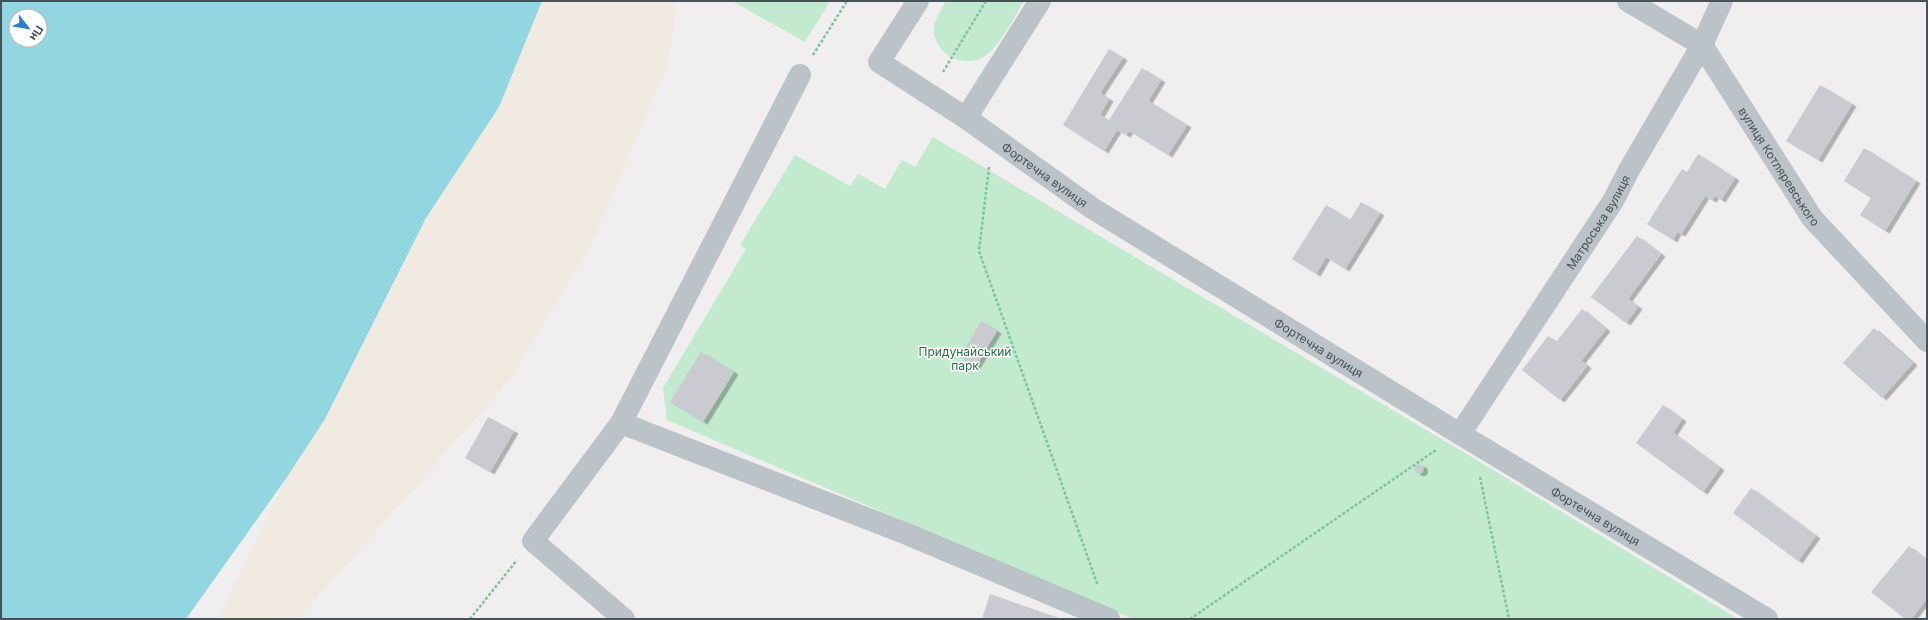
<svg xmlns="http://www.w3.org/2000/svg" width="1928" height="620" font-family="Inter,sans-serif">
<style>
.green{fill:#c1eace}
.sand{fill:#f0eae0}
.water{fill:#92d6e2;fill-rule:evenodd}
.building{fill:#c9cbd0;filter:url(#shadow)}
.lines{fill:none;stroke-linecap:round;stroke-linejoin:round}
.path{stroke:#7dc49d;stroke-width:2.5;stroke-dasharray:3 2;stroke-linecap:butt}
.minor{stroke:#bbc3c9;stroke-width:22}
.labels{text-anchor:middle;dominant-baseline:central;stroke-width:3;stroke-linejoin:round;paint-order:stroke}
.street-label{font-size:12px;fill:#485259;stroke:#fff}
.park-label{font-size:12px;fill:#217345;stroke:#fff}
</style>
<defs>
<filter id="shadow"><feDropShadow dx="4.5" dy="2.5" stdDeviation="0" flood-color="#0004"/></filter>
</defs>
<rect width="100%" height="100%" fill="#f0eeee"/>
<path class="green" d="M732 1H830L805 42Z
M946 1H1024C1014 17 997 52 980 59 959 67 934 52 934 29 935 18 941 10 946 1Z
M933 137 1465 453 1738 619H1133L667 420 663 388 746 249 740 245 795 155 850 186 858 174 885 189 902 160 915 167Z"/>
<path class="sand" d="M542 1H673L676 9 669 62 590 248 509 381 298 619H218L285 480 325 419 426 218 499 107Z"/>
<path class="water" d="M1 1H542L499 107 426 218 325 419 285 480 186 619H1ZM16 16H40V40H16Z"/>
<path class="building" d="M1109 49 1123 58 1100 93 1109 99 1100 115 1109 120 1142 68 1161 80 1148 101 1187 125 1168 155 1129 131 1126 135 1117 130 1104 151 1063 125Z
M1820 85 1852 104 1818 160 1786 141Z
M1864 148 1916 181 1885 231 1860 215 1871 198 1844 181Z
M1698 154 1735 178 1721 200 1715 196 1712 200 1705 196 1681 234 1677 232 1673 240 1647 224 1682 169 1687 172Z
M1361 202 1380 213 1345 269 1326 257 1316 274 1292 259 1326 205 1350 220Z
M1637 236 1661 254 1628 299 1638 307 1626 323 1591 297Z
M1582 309 1606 329 1581 361 1587 366 1560 400 1522 370 1548 336 1556 342Z
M981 321 997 331 976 366 960 357Z
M1874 328 1913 363 1882 398 1843 363Z
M701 352 734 372 703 422 670 402Z
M1663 405 1682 419 1673 433 1720 468 1703 492 1636 443Z
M488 417 514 431 490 472 465 458Z
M1414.5 469a4.5 4.5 0 1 1 9 0a4.5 4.5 0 1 1-9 0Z
M1751 488 1816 536 1798 561 1733 513Z
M1909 546 1925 559 1927 555V599L1911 619H1905L1871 592Z
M990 594 1062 619H982Z"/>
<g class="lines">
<path class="path" d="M813 55 847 1
M943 72 986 1
M989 167 979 251 1098 586
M1480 477 1509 619
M470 619 517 560
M1190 619 1436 450"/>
<g class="minor">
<path id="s1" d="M918 1 879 62 966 118 1092 208 1460 434 1767 619"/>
<path id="s2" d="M1628 1 1702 45 1812 218 1927 341"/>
<path d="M966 118 1040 1"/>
<path d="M621 423 907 534 1109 619"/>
<path id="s3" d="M1460 434 1613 201 1629 170 1702 45 1722 1"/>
<path d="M624 619 533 541 621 423 800 75"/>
</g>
</g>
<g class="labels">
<g class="street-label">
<text stroke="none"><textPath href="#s2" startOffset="230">вулиця Котляревського</textPath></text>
<text stroke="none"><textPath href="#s1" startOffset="273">Фортечна вулиця</textPath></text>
<text stroke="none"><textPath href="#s3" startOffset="253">Матроська вулиця</textPath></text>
<text stroke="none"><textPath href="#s1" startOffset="597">Фортечна вулиця</textPath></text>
<text stroke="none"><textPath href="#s1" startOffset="921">Фортечна вулиця</textPath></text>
</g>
<g class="park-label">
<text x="965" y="351">Придунайський<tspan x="965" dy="14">парк</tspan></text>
</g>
</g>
<rect width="1928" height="620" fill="none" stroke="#485259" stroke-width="4"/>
<g transform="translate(28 28) rotate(121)"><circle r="19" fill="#ffffff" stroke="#b6babd"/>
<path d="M0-3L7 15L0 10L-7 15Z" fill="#2c7ccd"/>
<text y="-6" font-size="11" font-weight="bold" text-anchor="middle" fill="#485259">Пн</text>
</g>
</svg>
